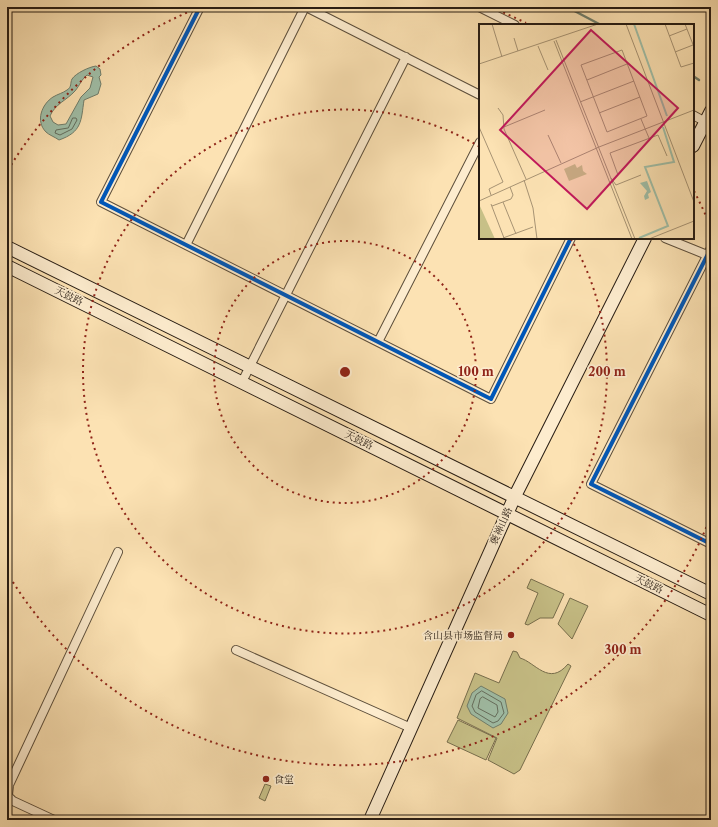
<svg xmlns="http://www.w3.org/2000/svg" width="718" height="827" font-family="'Libre Caslon Text','Noto Serif SC',serif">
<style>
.green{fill:#c7c087;stroke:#776e4d}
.water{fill:#a0bfa8;stroke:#707e6c;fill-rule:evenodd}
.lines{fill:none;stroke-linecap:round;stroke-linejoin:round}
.shore{stroke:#646e5e;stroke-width:1}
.stream{stroke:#707e6c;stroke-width:2.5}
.street-casing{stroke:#5c4e3b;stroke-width:10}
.secondary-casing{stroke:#271c13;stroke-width:14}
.street{stroke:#fdecce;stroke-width:8}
.secondary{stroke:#fdecce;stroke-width:12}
.cycleway-casing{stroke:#fdecce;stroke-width:6}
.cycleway{stroke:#0057b8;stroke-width:4}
.ring{fill:none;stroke:#8f2418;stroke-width:2;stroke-dasharray:2 4}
.poi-dot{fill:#8f2418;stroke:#fdecce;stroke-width:1.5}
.labels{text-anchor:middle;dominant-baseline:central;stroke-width:3.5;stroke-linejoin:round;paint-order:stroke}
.street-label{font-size:10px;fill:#271c13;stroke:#fdecce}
.poi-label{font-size:10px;fill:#271c13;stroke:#fdecce;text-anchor:end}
.inset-river{fill:none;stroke:#a0bfa8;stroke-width:2}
.inset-road{fill:none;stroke:#a79373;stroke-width:1}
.view{fill:#c2185b;fill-opacity:0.15;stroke:#c2185b;stroke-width:2}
.inset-edge{fill:none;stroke:#271c13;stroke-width:2}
.centre{fill:#8f2418;stroke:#fdecce;stroke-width:2}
.ring-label{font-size:12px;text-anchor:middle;font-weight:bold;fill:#8f2418;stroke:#fdecce;stroke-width:3.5;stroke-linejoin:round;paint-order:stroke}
</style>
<rect width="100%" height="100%" fill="#fce2b3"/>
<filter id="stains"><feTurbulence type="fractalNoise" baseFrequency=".005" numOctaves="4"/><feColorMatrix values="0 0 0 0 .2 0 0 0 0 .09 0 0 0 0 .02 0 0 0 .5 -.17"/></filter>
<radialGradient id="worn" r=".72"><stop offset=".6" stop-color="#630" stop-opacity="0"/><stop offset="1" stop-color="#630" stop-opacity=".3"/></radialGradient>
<path class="green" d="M531 579 564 594 553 618H540L528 625 525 624 538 593 527 588Z
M570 598 588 606 572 639 558 624Z
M513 651 517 652 520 658C535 662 549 687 568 664L571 666 520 770 514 774 488 760 497 738 457 718 475 673 499 683Z
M458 720 496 738 486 760 447 742Z
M265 784 271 786 265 801 259 798Z"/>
<path class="water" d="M96 66 100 69 101 75 99 77 101 84 98 94 84 100C81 121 82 132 59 140 55 137 49 135 46 132 35 121 42 104 53 97 58 94 63 93 67 90 72 87 70 83 72 79 76 73 89 67 96 66ZM87 75 93 77 90 88 81 97 66 124 58 125 53 122 50 116C55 104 67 100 75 91 80 85 81 80 87 75Z
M481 686 505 699 508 713 501 724 493 728 471 714 467 706 472 693Z"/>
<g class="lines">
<path class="shore" d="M73 118H76L77 120 72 129 60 135 55 133 56 130 68 128Z
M482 691 501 702 504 713 498 721 493 723 475 712 472 706 476 695Z
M483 697 497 705 498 712 495 717 478 708 480 699Z"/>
<path class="stream" d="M567 7 601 25
M693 76 699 80"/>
<defs>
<path id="street" d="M200 7 101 202 491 399 571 238
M306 7 480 95
M479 7 515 25
M693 115 711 125
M665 238 707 255
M186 245 305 7
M711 248 591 484 711 544
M378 342 480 142
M242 382 406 57
M236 650 411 728
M7 795 13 801 54 820
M8 795 9 785 118 552"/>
<path id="secondary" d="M693 146 711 111
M7 247 711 594
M7 266 711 615
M370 820 515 496 645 238"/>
</defs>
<use href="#street" class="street-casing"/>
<use href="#secondary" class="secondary-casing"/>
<use href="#street" class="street"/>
<use href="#secondary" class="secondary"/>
<defs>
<path id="cycleway" d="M200 7 101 202 491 399 571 238
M711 248 591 484 711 544"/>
</defs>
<use href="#cycleway" class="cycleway-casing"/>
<use href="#cycleway" class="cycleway"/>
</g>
<g class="ring">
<circle cx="345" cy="372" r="131"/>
<path d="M571 239A262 262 0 1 1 480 147"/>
<path d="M711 516A393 393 0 0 1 8 574M8 170A393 393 0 0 1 198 8M492 8A393 393 0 0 1 526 23M694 191A393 393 0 0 1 711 228"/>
</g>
<g class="poi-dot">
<circle cx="511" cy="635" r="4"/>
<circle cx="266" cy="779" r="4"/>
</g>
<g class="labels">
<g class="street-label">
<text transform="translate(69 296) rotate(26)">天鼓路</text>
<text transform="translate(359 440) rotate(26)">天鼓路</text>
<text transform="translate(501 526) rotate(-66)">褒禅山路</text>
<text transform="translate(649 584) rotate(26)">天鼓路</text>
</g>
<g class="poi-label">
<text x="503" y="635">含山县市场监督局</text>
<text x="274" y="779" text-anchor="start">食堂</text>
</g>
</g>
<g transform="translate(479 24)">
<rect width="215" height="215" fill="#fce2b3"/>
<path d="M96 140 98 144 103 141 104 147 108 150 90 157 85 145ZM0 180 16 215H0Z" fill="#c7c087"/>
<path d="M168 157 172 168 169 170 170 174 166 176 165 172 168 167 161 159Z" fill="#a0bfa8"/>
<path class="inset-river" d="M155 0 188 92M160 214 189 202 166 143 195 138 184 103"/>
<path class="inset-road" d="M13 0 23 33M147 0 215 178M186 0 202 43 215 39M206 0 215 23M190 12 208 5M35 14 39 27M77 16 156 215M75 17 153 215M59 22 69 46M143 26 168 92 128 108 102 41ZM196 28 214 21M0 40 119 0M108 56 148 40M101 78 155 57M19 84 24 91 25 105 47 155M120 89 161 73M162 95 170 114M0 103 24 158 10 165 12 171M25 103 66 86M69 111 82 139M139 151 131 129 179 111 188 132M132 154 137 161 162 151M45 156 54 184 58 215M0 177 120 123 215 86M24 178 37 210M12 180 25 214M13 182 32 175 34 171 31 163M24 214 54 203M170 215 215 197"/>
<path class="view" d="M112 6 199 84 108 185 21 106Z"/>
<rect width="215" height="215" class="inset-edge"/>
</g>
<circle cx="345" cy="372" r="6" class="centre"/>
<g class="ring-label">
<text x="476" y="376">100 m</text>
<text x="607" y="376">200 m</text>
<text x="623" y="654">300 m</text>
</g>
<rect width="718" height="827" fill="none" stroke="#fce2b3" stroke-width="24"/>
<rect x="8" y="8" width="702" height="811" fill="none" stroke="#271c13" stroke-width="2"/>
<rect x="12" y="12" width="694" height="803" fill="none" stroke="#271c13"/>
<rect width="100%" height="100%" filter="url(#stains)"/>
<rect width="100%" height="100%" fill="url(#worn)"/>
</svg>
